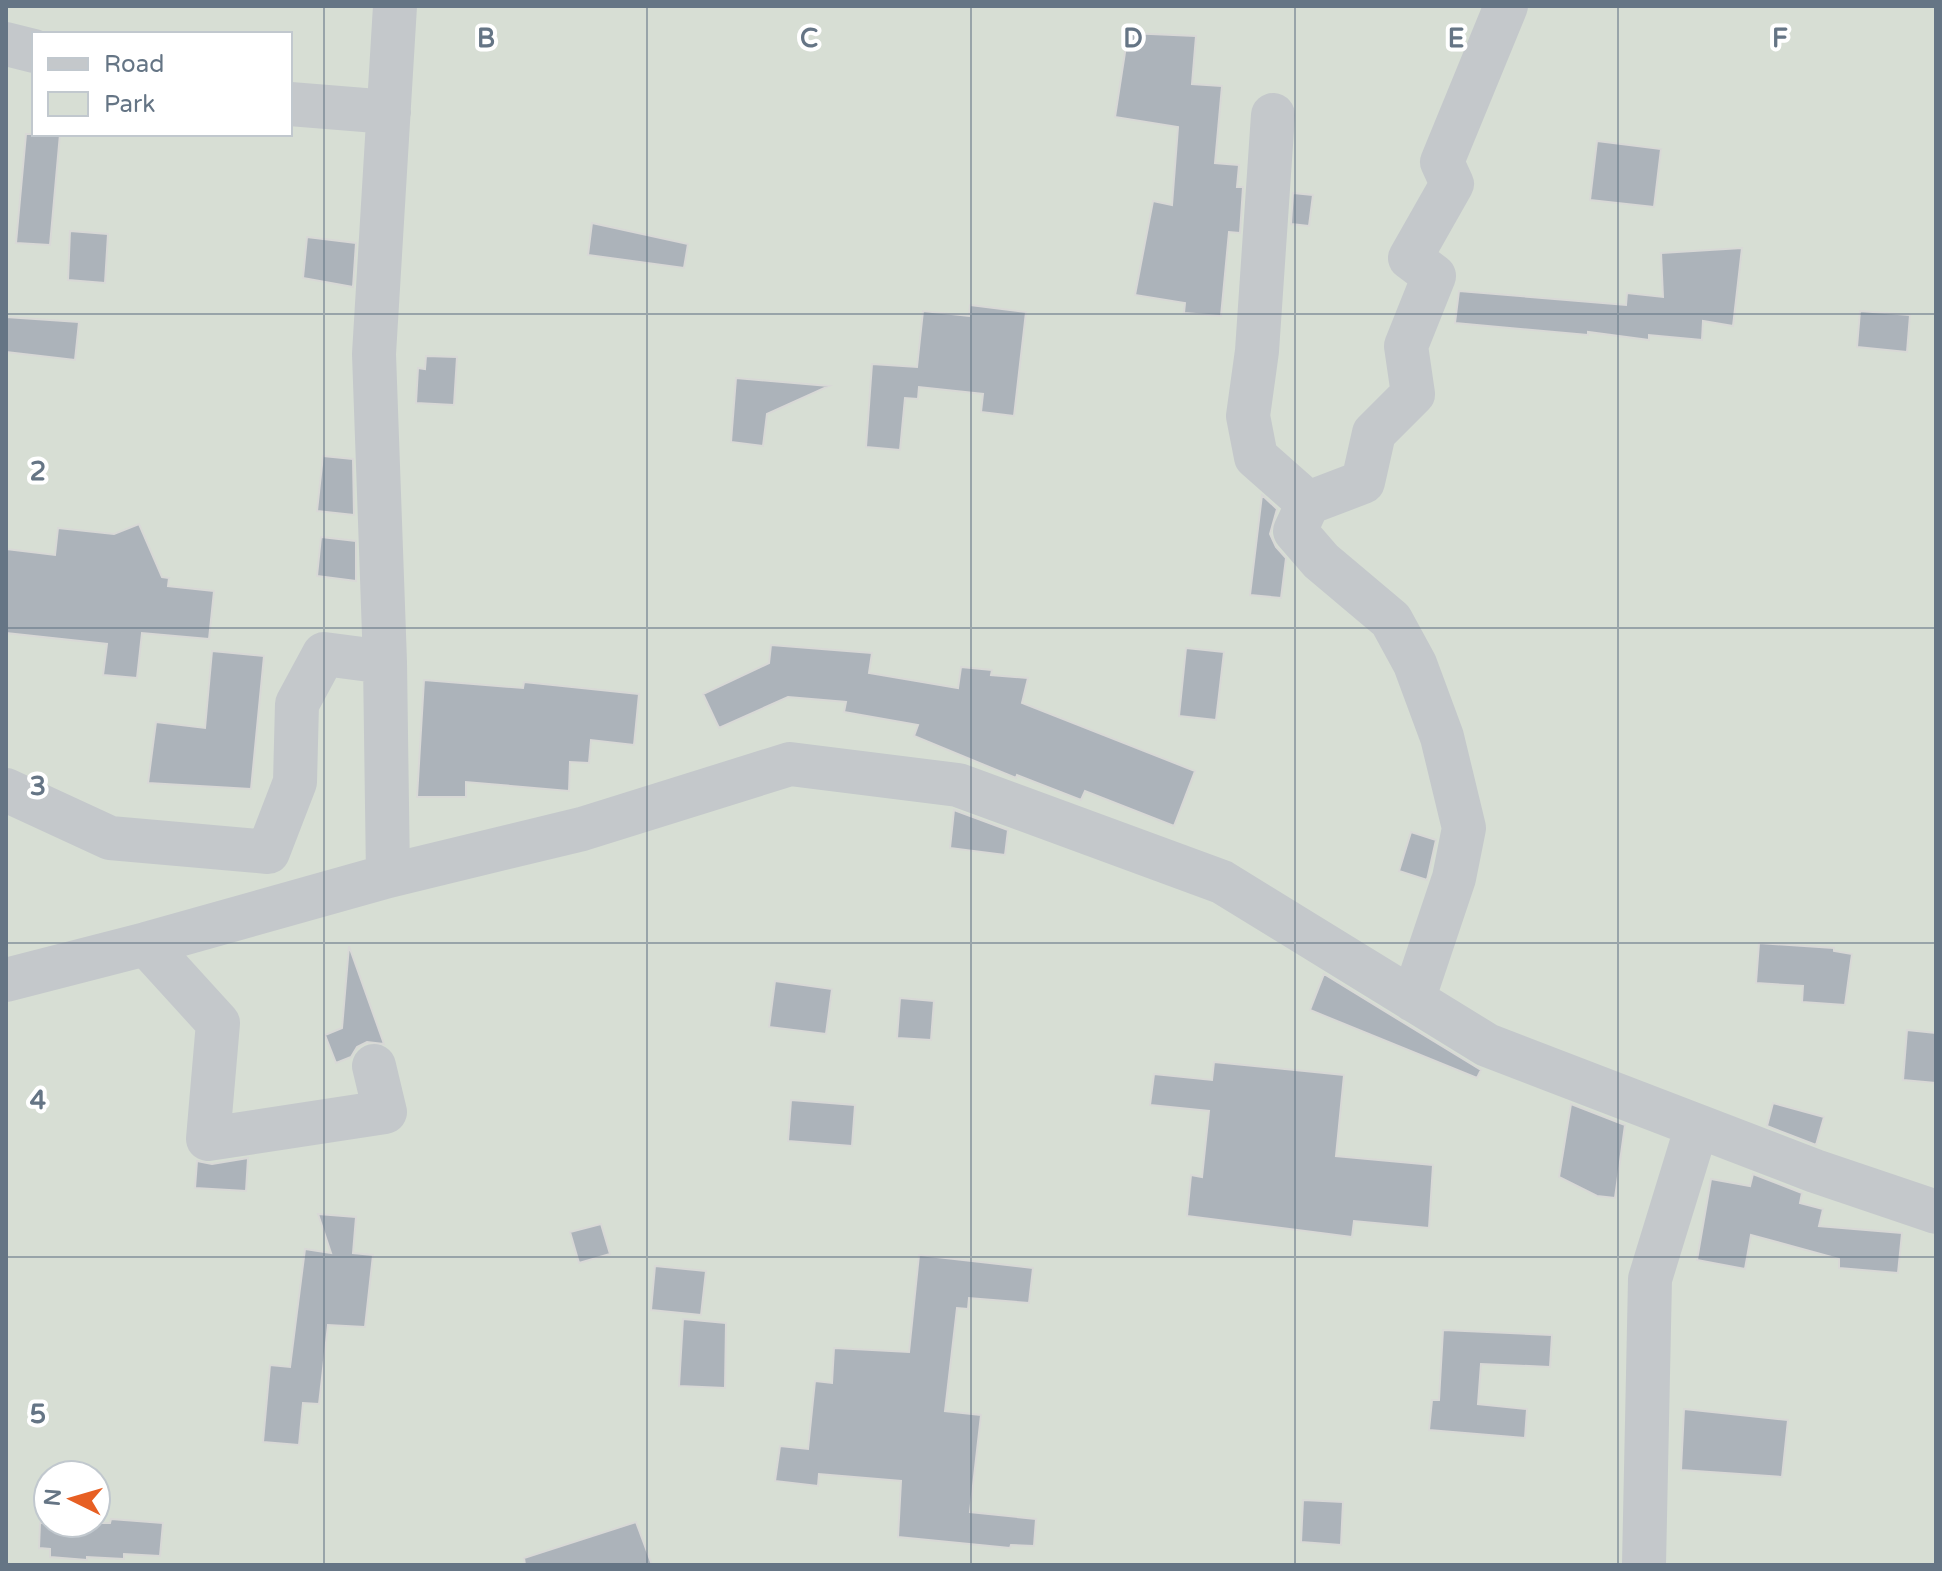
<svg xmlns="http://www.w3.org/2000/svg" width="1942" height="1571" font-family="'Varela Round',sans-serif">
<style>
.green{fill:#d7ded4;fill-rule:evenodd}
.building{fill:#acb3ba;stroke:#d8d8d6;stroke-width:2}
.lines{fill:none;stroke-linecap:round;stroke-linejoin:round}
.minor{stroke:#c4c8cb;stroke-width:44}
.grid{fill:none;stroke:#657585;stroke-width:2;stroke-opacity:0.55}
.grid-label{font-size:26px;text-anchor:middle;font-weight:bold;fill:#657585;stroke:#fff;stroke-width:8;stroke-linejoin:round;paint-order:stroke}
</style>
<rect width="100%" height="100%" fill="#f7f7f3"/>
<path class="green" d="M6 6H1936V1565H6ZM34 34H290V134H34ZM48 1475H96V1523H48Z"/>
<path class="building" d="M1128 33 1196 36 1192 84 1222 86 1215 163 1239 165 1237 187H1243L1240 233 1229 232 1221 316 1184 313 1185 303 1135 295 1153 201 1172 205 1178 127 1115 117Z
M26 134H60L50 245 16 243Z
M1597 141 1661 149 1654 207 1590 200Z
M1293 193 1313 195 1309 226 1291 224Z
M592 223 688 244 684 268 588 255Z
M70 231 108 234 105 283 68 280Z
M307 237 356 243 353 287 303 278Z
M1742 248 1733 326 1703 321 1702 340 1649 335V340L1588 332V335L1455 323 1459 291 1626 305 1627 293 1663 297 1661 253Z
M970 305 1026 312 1014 416 981 412 983 394 919 387 918 399 905 398 900 450 866 447 872 364 917 367 923 311 969 316Z
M1860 311 1910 315 1907 352 1857 347Z
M6 317 79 322 75 360 6 352Z
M426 356 457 357 454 405 416 403 418 368 425 369Z
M736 378 829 386 767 414 763 446 731 442Z
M323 456 353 459 354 515 317 511Z
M1262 495 1277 509 1270 534 1276 547 1286 558 1281 598 1250 595Z
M139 524 162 577 169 578 168 586 214 591 209 639 142 633 137 678 103 675 107 644 6 633V549L55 555 58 528 114 534Z
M321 537 356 541V581L317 576Z
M771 645 872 653 869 673 958 688 961 667 992 670 991 675 1028 678 1022 703 1195 771 1174 826 1085 791 1081 800 1017 775 1016 778 914 736 918 725 844 712 846 702 788 697 719 728 703 694 769 663Z
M1186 648 1224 652 1216 720 1179 716Z
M212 651 264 656 251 789 148 783 156 722 205 728Z
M424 680 523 688 524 682 639 694 634 745 591 740 589 763 570 762 569 791 466 782V797H417Z
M954 810 1008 830 1005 855 950 848Z
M1411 832 1436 840 1427 880 1399 871Z
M1759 943 1834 948V951L1852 954 1845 1005 1802 1002 1803 986 1756 983Z
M349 946 384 1044 367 1042 357 1047 351 1057 336 1063 325 1035 342 1028Z
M1324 974 1481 1070 1477 1078 1310 1010Z
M775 981 832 989 826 1034 769 1027Z
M900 998 934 1001 931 1040 897 1038Z
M1907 1030 1936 1033V1083L1903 1080Z
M1214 1062 1344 1075 1336 1156 1433 1165 1429 1228 1354 1221 1352 1237 1187 1216 1191 1175 1202 1177 1209 1111 1150 1105 1154 1074 1212 1080Z
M791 1100 855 1105 852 1146 788 1141Z
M1773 1103 1824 1117 1816 1145 1767 1126Z
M1571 1104 1625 1125 1615 1198 1597 1196 1559 1177Z
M248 1158 246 1191 195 1188 197 1161 212 1164Z
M1753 1174 1802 1193 1800 1203 1823 1209 1819 1226 1902 1233 1898 1273 1839 1268V1259L1751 1235 1745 1269 1697 1260 1711 1179 1750 1186Z
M318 1214 356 1217 353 1253 373 1255 365 1327 328 1325 319 1404 303 1403 299 1445 263 1442 270 1365 290 1367 305 1249 331 1253Z
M601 1224 610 1254 579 1263 570 1232Z
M919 1255 1033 1268 1029 1303 969 1298 968 1309 957 1308 945 1411 981 1415 970 1512 1036 1519 1034 1546 1011 1545 1010 1548 898 1537 901 1481 819 1474 818 1486 775 1481 780 1446 808 1449 815 1381 832 1383 834 1348 909 1352Z
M655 1266 706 1271 701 1315 651 1310Z
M683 1319 726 1323 725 1388 679 1386Z
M1443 1330 1552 1335 1550 1367 1481 1364 1478 1404 1527 1409 1525 1438 1429 1430 1432 1400H1439Z
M1684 1409 1788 1420 1782 1477 1681 1470Z
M1303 1500 1343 1502 1341 1545 1301 1542Z
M111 1519 163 1523 160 1556 124 1554V1559L87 1557V1560L50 1557V1549L39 1548 40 1523H110Z
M636 1522 652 1565H525L524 1558Z"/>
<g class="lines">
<path class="minor" d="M6 44 34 51
M290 104 389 112
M1273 115 1257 351 1248 416 1256 457 1308 503 1295 531 1321 561 1391 620 1415 664 1442 737 1464 828 1454 878 1413 1000
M1308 503 1363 482 1374 433 1413 394 1406 346 1434 276 1410 258 1452 184 1442 162 1506 6
M6 790 110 838 268 852 295 782 297 704 324 654 385 662
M388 876 385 662 374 354 395 6
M146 944 218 1023 208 1139 385 1112 374 1066
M6 980 146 944 388 876 582 829 790 764 958 785 1222 882 1487 1045 1815 1171 1936 1212
M1644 1565 1650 1279 1697 1126"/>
</g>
<path class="grid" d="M324 6V1565M647 6V1565M971 6V1565M1295 6V1565M1618 6V1565M6 314H1936M6 628H1936M6 943H1936M6 1257H1936"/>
<g class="grid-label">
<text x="486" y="47">B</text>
<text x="809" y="47">C</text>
<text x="1133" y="47">D</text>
<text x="1456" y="47">E</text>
<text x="1780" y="47">F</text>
<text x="38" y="480">2</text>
<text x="38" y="795">3</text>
<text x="38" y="1109">4</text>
<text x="38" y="1423">5</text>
</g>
<rect width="1942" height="1571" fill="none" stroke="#657585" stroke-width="16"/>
<rect x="32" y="32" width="260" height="104" fill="#ffffff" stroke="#c1c8ce" stroke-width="2"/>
<rect x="48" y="58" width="40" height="12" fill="#c4c8cb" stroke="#c1c8ce" stroke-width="2"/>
<text x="104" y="72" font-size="24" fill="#657585">Road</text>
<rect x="48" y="92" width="40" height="24" fill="#d7ded4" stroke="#c1c8ce" stroke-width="2"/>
<text x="104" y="112" font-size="24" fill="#657585">Park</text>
<g transform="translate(72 1499) rotate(275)"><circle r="38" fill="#ffffff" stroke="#c1c8ce" stroke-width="2"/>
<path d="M0-6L14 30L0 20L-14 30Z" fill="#e75f23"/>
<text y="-12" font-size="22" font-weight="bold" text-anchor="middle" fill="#657585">N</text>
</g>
</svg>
